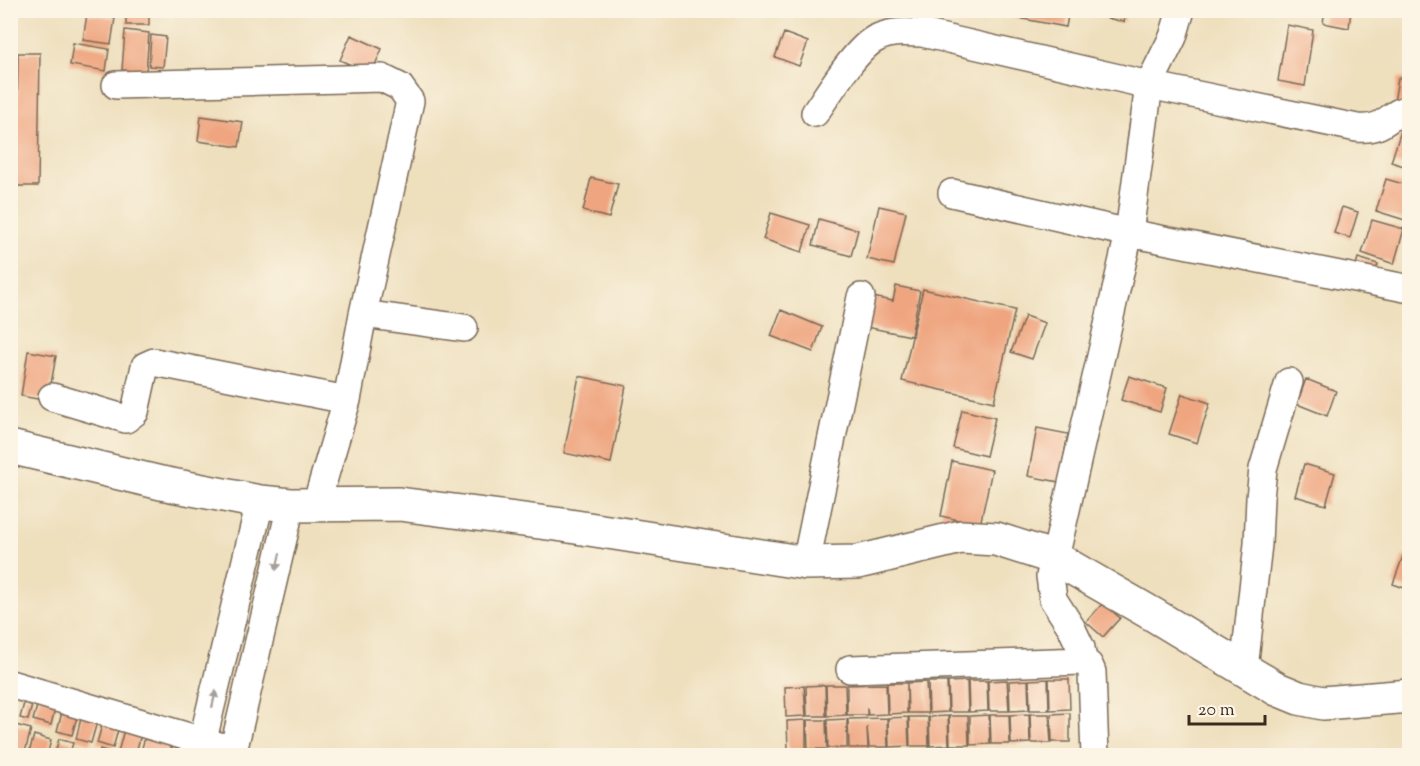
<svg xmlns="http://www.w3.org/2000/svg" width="1420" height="766" font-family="'Sorts Mill Goudy',serif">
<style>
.building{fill:#efa680}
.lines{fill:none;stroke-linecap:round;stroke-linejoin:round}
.minor-casing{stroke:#7a6956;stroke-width:30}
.tertiary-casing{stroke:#7a6956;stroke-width:36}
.minor{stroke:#fff;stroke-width:27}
.tertiary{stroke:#fff;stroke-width:33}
.oneway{fill:#a79f9a}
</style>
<rect width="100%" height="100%" fill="#fcf5e5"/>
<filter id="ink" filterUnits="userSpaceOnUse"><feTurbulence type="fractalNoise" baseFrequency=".0167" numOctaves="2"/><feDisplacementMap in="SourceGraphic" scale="12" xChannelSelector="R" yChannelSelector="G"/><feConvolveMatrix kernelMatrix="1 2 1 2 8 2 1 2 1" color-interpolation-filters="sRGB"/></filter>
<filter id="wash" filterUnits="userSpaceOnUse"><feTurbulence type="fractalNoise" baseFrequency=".008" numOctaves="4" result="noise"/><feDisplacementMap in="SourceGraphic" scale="24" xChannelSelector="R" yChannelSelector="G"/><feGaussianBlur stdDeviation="1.35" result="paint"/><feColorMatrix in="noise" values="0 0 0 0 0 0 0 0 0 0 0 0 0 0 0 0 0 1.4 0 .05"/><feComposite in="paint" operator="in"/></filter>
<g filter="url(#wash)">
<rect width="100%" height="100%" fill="#eedfbd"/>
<g id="blocks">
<path class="building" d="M126 10H149V25H126Z
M479 10H499L498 17 479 14Z
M998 10H1069L1066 27 997 14Z
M1095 10H1126L1124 22 1094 15Z
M1294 10H1313L1312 15Z
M1325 10H1351L1349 28 1323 23Z
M87 14 115 18 111 44 83 40Z
M1287 25 1313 30 1305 86 1278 81Z
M125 30 149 33 146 72 122 70Z
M784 33 808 42 799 66 775 57Z
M151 35 166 37 163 67 149 66Z
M351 35 382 49 371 74 340 60Z
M73 43 109 49 106 71 70 65Z
M18 53H40L38 186H16Z
M1398 78 1410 80V106L1394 103Z
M201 116 243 122 239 147 198 141Z
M1405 118 1410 119V168L1391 162Z
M591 178 618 184 609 218 583 211Z
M1386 179 1410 186V206L1405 220 1376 211Z
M879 206 906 212 894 265 867 259Z
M1342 207 1358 212 1350 238 1334 233Z
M771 213 810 225 802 252 763 239Z
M819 219 858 230 851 256 813 245Z
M1372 220 1404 229 1394 264 1362 253Z
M1358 258 1378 264 1374 278 1354 272Z
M896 286 920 291 911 336 866 327 872 297 893 301Z
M923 289 1015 310 994 402 902 381Z
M781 310 822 327 813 352 771 336Z
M1025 316 1045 323 1032 359 1011 352Z
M28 351 56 356 48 401 21 396Z
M579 376 626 386 611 463 564 453Z
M1129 376 1167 388 1160 412 1121 400Z
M1306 379 1336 391 1327 416 1297 404Z
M1182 394 1210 403 1197 443 1169 434Z
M962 410 995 418 986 456 953 448Z
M1037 428 1068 434 1059 482 1028 476Z
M952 461 992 470 980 525 941 516Z
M1304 464 1335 473 1326 505 1295 496Z
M1403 556 1410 559V590L1393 584Z
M1103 603 1120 618 1103 637 1086 622Z
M1048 679 1049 710H1030L1029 680Z
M1049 679H1069L1070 709 1050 710Z
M1007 680 1009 711H989L988 681Z
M1028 680 1029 710 1010 711 1009 681Z
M967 681 968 712H949L948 682Z
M968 681H987L988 711 969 712Z
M926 682 928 713H908L907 683Z
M928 682H947L948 712 929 713Z
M887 683H907V713L888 714Z
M886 684 887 714 868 715 867 708V715H847V685Z
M825 685 826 716H807L806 686Z
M826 685H845L846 715 827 716Z
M804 686 806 716 786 717 785 687Z
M26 696 34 698 28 720 20 718Z
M40 696 57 700 51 725 33 720Z
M65 701 80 706 72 735 57 731Z
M83 710 99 715 91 743 76 739Z
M1070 713V742H1052L1051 714Z
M1029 714 1030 743 1011 744 1010 715Z
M1030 714H1049L1051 743H1031Z
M989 715 990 744 970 745V716Z
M990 715H1009L1010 744H991Z
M948 716 949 745 930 746 929 717Z
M949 716H968L969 745H950Z
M908 717 909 746 889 747 888 718Z
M909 717H928L929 746H910Z
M104 718 120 723 113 748 97 743Z
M887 718 888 747H869L867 727 868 748H849L848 719Z
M847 719V748H828L827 720Z
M806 720V749L788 750 787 721Z
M807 720H826L827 749H808Z
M12 724 31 729 24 756 10 753Z
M125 726 142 731 135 756 118 752Z
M147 731 174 738 169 756H158L141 751Z
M34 735 51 740 47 756H28Z
M59 739 73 743 69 756H54Z
M75 749 89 753V756H74Z
M100 749 119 755V756H98Z"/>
</g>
</g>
<g filter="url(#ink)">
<use href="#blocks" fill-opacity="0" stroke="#7a6956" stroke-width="1.5"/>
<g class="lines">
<defs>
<path id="minor" d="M116 85 382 78 400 87 410 101 363 314 347 400 316 505
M815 113C829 93 855 50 875 39 890 31 906 32 922 33L1149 85 1357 128C1387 131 1388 112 1410 109
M952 193 1129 233 1410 289
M363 314 464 328
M52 397 126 419 135 412 145 366 154 362 347 400
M806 563 861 297
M1083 661 1081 648 1071 627 1053 599 1050 576 1055 558 1129 233 1149 85 1173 37 1181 10
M850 669 1083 661 1089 665 1092 672 1095 756
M1244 669 1258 544 1260 498 1263 469 1289 382
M10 684 219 746
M199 756 260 502
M232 756 291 505"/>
<path id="tertiary" d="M10 447 161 483 260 502 291 505 399 504 563 525 806 563 858 562 961 537 996 539 1055 558 1154 615 1277 689 1299 698 1323 703 1410 696"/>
</defs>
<use href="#minor" class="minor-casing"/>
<use href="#tertiary" class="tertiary-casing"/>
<use href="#minor" class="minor"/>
<use href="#tertiary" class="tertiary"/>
</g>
<defs><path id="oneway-solid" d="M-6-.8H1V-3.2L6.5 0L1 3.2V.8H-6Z" transform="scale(1.5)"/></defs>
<g class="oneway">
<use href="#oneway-solid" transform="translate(278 562) rotate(103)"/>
<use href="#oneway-solid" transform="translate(214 699) rotate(-77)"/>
</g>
</g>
<rect width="1420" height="766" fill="none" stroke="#fcf5e5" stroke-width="36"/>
<path d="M1189 715v9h76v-9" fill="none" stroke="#3b2a1e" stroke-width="3"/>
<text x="1198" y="715" font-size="18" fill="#3b2a1e" stroke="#fcf5e5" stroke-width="4.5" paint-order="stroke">20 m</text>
</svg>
